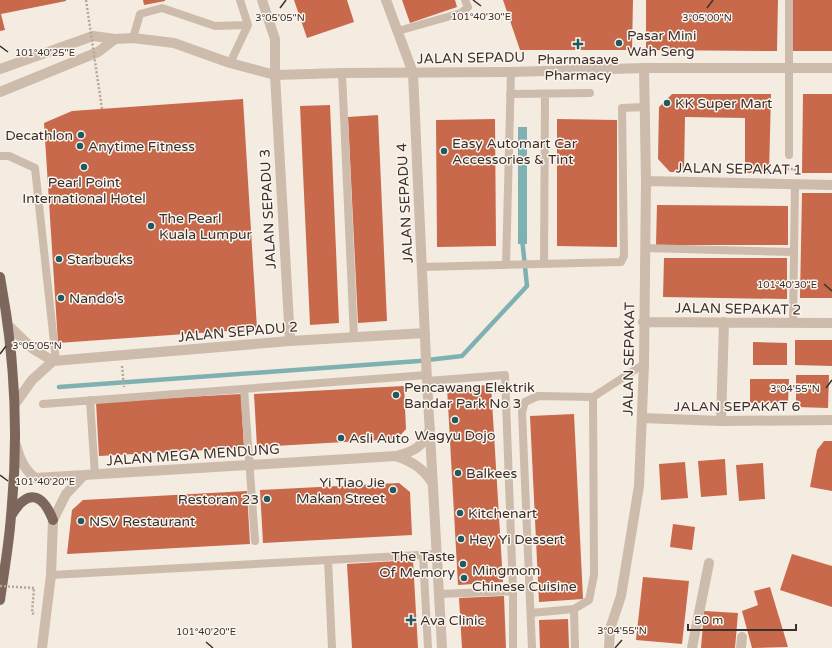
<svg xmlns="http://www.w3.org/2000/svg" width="832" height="648" font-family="'Varela Round',sans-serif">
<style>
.water{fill:#7fb0b2}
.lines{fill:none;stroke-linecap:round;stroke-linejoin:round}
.stream{stroke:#7fb0b2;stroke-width:4.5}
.building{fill:#c8694b}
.path{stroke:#b9a596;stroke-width:2.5;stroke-dasharray:2 2;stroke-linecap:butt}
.service{stroke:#cdbbac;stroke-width:8}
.minor{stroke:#cdbbac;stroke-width:10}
.tertiary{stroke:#cdbbac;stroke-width:10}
.primary{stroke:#7d675c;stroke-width:10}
.path-bridge{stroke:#b9a596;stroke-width:2.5;stroke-dasharray:2 2;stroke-linecap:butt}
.ticks{fill:none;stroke:#3b302b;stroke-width:1.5}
.poi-dot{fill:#1f5a5e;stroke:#fbf5ee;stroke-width:1.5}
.labels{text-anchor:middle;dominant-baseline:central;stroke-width:3;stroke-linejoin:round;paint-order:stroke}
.poi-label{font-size:14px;fill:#3b302b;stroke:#fbf5ee;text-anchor:start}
.street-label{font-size:14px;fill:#3b302b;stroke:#fbf5ee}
.ticks-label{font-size:10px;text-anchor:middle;fill:#3b302b;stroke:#fbf5ee;stroke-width:3;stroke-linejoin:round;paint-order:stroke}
</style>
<rect width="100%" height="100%" fill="#f4ebe1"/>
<path class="water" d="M518 127H527V244H518Z"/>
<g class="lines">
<path class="stream" d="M59 387 419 361 462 356 527 286 522 238"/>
</g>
<path class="building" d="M0 0H66V1L1 14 5 30 0 31Z
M143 0H165V1L144 5Z
M294 0H347L354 22 307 38Z
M402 0H455L457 7 410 23Z
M503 0H633L632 50H520Z
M646 0H778L777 51 646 50Z
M791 0H832V51H791Z
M672 94H771L769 173H745V118L685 117 684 172H670L658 159 659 107Z
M803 94H832V173H802Z
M243 99 257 329 58 343 44 123 72 111Z
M330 105 339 323 310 325 300 106Z
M378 115 387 321 358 323 348 117Z
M495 119 496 246 437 247 436 120Z
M557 119 617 120V247L557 246Z
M802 193H832V298H800Z
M657 205 788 206V245H656Z
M664 258H787V299L663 297Z
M795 340H832V366L795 365Z
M753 342 787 343V365H753Z
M796 375H829L828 408 796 407Z
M750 379H789L788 403H750Z
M491 385 503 582 458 585 447 387Z
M404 386 406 429 397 439 257 447 254 394Z
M241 394 244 448 99 456 96 402Z
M574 414 583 599 539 602 530 416Z
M824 441H832V491L810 487 817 450Z
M725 459 727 495 701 497 698 461Z
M685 462 688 498 661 500 659 464Z
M763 463 765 499 739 501 736 465Z
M399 483 410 492 412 535 263 543 260 490Z
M247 491 250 544 67 554 72 510 83 500Z
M673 524 695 527 692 550 670 547Z
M792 554 832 566V607L780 590Z
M413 560 418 648H352L347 564Z
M643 577 689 581 682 644 636 640Z
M770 587 788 647 752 648 742 611 758 605 754 591Z
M504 596 506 648H462L459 598Z
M704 611 738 613 735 648H701Z
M568 619 569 648H540L539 620Z"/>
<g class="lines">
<path class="path" d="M787 166 786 169H795V174
M122 366 124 387
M34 614 32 613 34 588"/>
<path class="service" d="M398 31 461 13 468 7 465 0
M133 38 140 14 162 8 215 26 248 25
M230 63 248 25 240 0
M342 73 354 338
M510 94 590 93
M789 155V0
M0 156H9L35 168 56 361
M645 248 794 252
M544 264 545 94
M506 265 511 72
M422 267 621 262 624 256 622 108 645 107
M793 323 795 184
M427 381 505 375 513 591V648
M244 389 255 541
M90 400 95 475
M43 404 427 375
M423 555 428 648
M328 560 438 554
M51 575 328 560 332 648
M440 594 513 591
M574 609 575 648
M531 613 574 609 589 600 594 575 593 397
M532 648 522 412 525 402 538 396 593 397 644 364"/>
<path class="minor" d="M262 0 275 39V75L290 341
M386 0 413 73 427 381 442 648
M646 181 832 185
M643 322 832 323
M9 326 33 349 53 361 290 341 425 333
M15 404 32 380 53 361
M642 418 721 421 832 420
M721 421 724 322
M16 445C20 459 24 469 35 478L396 456C413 452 425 446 430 428
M396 456C413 462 423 468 433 484
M42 648 51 575 53 520 66 494 84 475
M609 648 610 629 621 596 639 486 644 364 646 181 644 68
M692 648 709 563
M741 648 742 637"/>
<path class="tertiary" d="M0 69 93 36 115 39 133 38 174 43 230 63 275 75 342 73 511 72 644 68H832
M0 92 98 52 115 39"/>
<path class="primary" d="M0 277C15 356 19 436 11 516 9 544 4 572 0 600
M11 516C27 489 42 492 53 520"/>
<path class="path-bridge" d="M86 0 102 109
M0 586 34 588"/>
</g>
<path class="ticks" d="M473 0 481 6M280 8 286 0M707 8 713 0M0 46 8 52M824 284 832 291M0 354 6 346M826 388 832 380M0 475 8 481M206 642 213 648M615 648 622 640"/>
<g class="poi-dot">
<circle cx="619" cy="43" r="4"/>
<path d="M576 38h4v4h4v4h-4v4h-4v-4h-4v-4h4z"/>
<circle cx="667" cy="103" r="4"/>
<circle cx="81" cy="135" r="4"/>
<circle cx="80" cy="146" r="4"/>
<circle cx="444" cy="151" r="4"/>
<circle cx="84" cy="167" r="4"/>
<circle cx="151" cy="226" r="4"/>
<circle cx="59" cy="259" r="4"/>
<circle cx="61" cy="298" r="4"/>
<circle cx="396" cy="395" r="4"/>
<circle cx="455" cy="420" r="4"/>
<circle cx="341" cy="438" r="4"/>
<circle cx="458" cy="473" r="4"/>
<circle cx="393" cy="490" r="4"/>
<circle cx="267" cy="499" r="4"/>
<circle cx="460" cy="513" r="4"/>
<circle cx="81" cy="521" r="4"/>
<circle cx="461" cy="539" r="4"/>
<circle cx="463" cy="564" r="4"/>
<circle cx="464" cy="578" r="4"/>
<path d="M409 614h4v4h4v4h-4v4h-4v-4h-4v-4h4z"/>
</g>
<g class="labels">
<g class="poi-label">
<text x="627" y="35">Pasar Mini<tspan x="627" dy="16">Wah Seng</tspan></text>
<text x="578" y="59" text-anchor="middle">Pharmasave<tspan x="578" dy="16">Pharmacy</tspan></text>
<text x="675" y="103">KK Super Mart</text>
<text x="73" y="135" text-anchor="end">Decathlon</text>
<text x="452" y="143">Easy Automart Car<tspan x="452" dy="16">Accessories &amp; Tint</tspan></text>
<text x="88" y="146">Anytime Fitness</text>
<text x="84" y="182" text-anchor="middle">Pearl Point<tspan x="84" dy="16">International Hotel</tspan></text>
<text x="159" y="218">The Pearl<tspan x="159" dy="16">Kuala Lumpur</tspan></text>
<text x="67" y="259">Starbucks</text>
<text x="69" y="298">Nando's</text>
<text x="404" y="387">Pencawang Elektrik<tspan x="404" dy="16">Bandar Park No 3</tspan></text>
<text x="455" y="435" text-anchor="middle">Wagyu Dojo</text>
<text x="349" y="438">Asli Auto</text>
<text x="466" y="473">Balkees</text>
<text x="385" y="482" text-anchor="end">Yi Tiao Jie<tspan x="385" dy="16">Makan Street</tspan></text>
<text x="259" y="499" text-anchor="end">Restoran 23</text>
<text x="468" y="513">Kitchenart</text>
<text x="89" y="521">NSV Restaurant</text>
<text x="469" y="539">Hey Yi Dessert</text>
<text x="455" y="556" text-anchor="end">The Taste<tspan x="455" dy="16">Of Memory</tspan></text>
<text x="472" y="570">Mingmom<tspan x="472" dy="16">Chinese Cuisine</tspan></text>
<text x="420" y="620">Ava Clinic</text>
</g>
<g class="street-label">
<text transform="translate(471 58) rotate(-1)">JALAN SEPADU</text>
<text transform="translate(739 169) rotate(1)">JALAN SEPAKAT 1</text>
<text transform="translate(405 203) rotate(-93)">JALAN SEPADU 4</text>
<text transform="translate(268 209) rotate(-93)">JALAN SEPADU 3</text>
<text transform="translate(738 309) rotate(1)">JALAN SEPAKAT 2</text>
<text transform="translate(238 332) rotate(-5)">JALAN SEPADU 2</text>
<text transform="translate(629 359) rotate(-89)">JALAN SEPAKAT</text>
<text x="737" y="406">JALAN SEPAKAT 6</text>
<text transform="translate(193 455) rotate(-4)">JALAN MEGA MENDUNG</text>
</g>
</g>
<g class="ticks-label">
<text x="481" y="20">101°40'30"E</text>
<text x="280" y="21">3°05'05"N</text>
<text x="707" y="21">3°05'00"N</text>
<text x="45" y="56">101°40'25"E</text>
<text x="787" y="288">101°40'30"E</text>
<text x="37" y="349">3°05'05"N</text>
<text x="795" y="392">3°04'55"N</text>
<text x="45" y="485">101°40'20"E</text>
<text x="622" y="634">3°04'55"N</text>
<text x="206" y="635">101°40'20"E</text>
</g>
<path d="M688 624v6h108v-6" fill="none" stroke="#3b302b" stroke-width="2"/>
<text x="694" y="624" font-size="12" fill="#3b302b" stroke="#fbf5ee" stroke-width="3" paint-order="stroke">50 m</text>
</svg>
